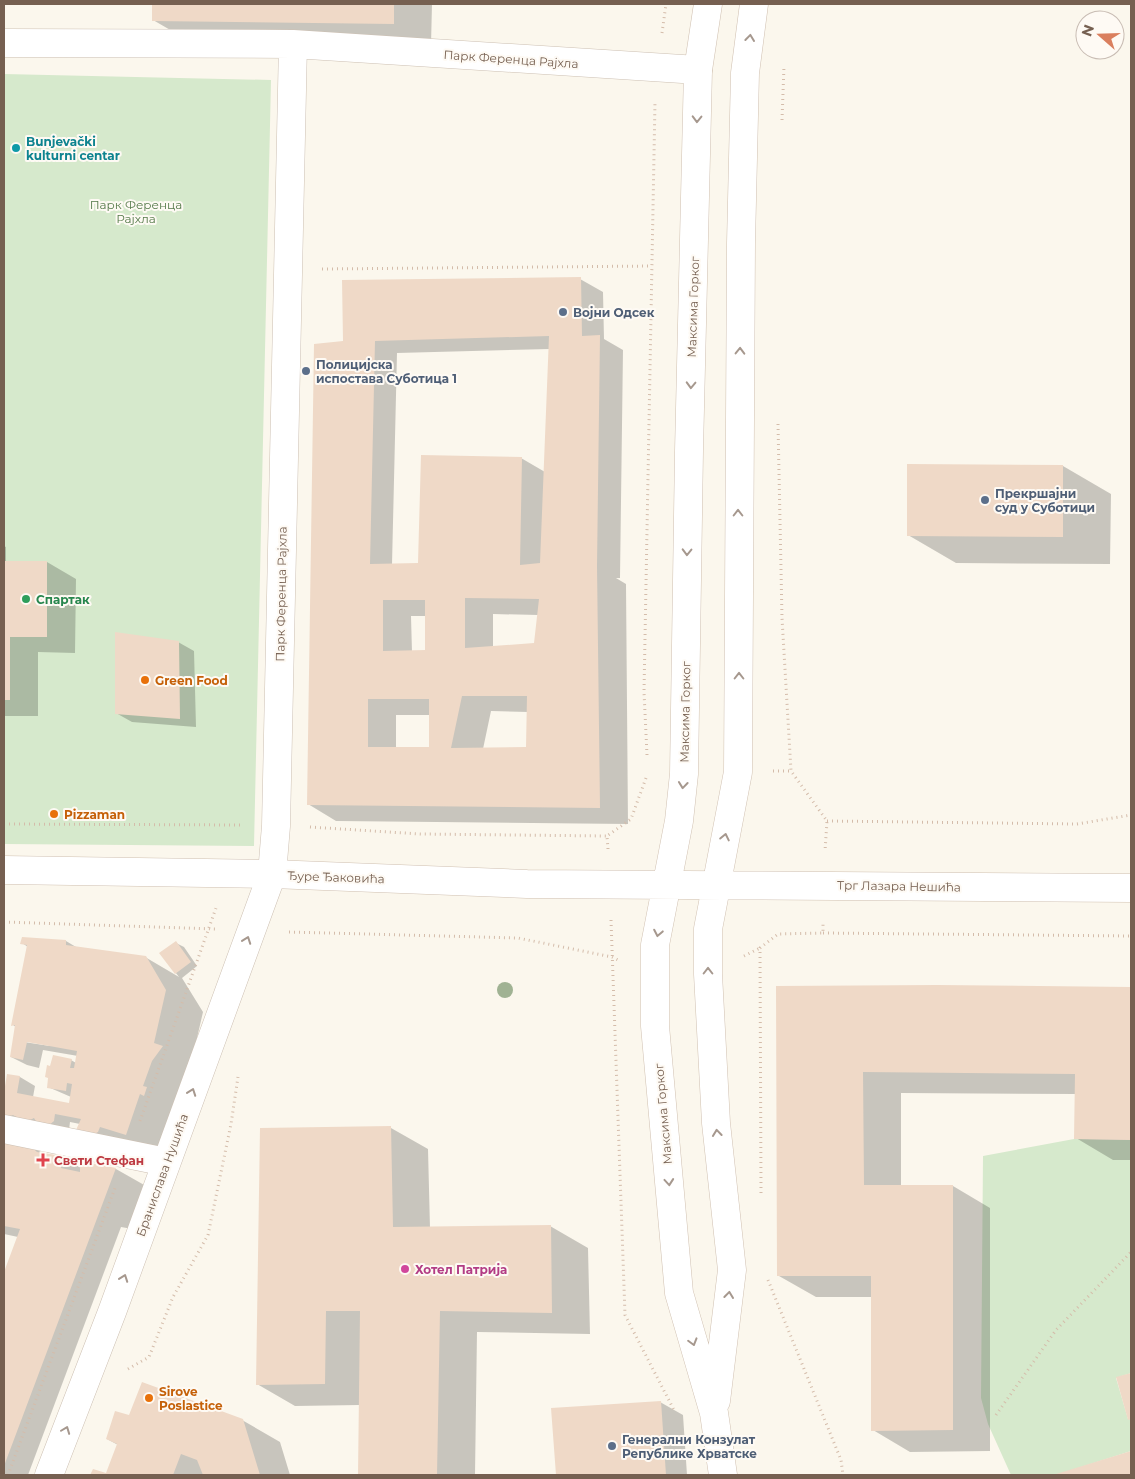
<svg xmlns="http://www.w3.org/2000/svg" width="1135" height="1479" font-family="Montserrat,sans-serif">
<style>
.green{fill:#d6e9cc}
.shadow{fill:#0003;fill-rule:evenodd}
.building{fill:#efd9c7;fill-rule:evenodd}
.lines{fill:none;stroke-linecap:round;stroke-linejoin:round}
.street-casing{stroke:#cdc0b3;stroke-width:29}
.secondary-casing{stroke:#d0c0b1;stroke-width:29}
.path{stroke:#d4bcaa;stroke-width:3;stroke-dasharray:1 4;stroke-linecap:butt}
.street{stroke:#fff;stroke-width:28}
.secondary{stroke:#fff;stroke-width:28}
.tree{fill:#a0b293}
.oneway{stroke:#a6988e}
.culture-dot{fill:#0f9aa8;stroke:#fefaf4;stroke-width:2}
.service-dot{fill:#5c6f8a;stroke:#fefaf4;stroke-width:2}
.leisure-dot{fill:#2e9e5b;stroke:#fefaf4;stroke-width:2}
.food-dot{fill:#e8710a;stroke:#fefaf4;stroke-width:2}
.health-dot{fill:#e0444e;stroke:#fefaf4;stroke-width:2}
.hotel-dot{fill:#d1479c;stroke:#fefaf4;stroke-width:2}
.labels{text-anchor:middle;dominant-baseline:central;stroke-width:4;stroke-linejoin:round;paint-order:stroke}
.street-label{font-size:12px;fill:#766051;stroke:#fefaf4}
.culture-label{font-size:12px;font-weight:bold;fill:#0d838f;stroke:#fefaf4;text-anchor:start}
.park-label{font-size:12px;fill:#557a4a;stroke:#fefaf4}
.service-label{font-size:12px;font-weight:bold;fill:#4e5e75;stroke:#fefaf4;text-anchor:start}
.leisure-label{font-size:12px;font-weight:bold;fill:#27864d;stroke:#fefaf4;text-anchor:start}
.food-label{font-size:12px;font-weight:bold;fill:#c56008;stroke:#fefaf4;text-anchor:start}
.health-label{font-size:12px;font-weight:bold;fill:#be3a42;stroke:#fefaf4;text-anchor:start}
.hotel-label{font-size:12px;font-weight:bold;fill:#b23c85;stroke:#fefaf4;text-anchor:start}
</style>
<rect width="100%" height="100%" fill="#fbf7ed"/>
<path class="green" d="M4 74 271 80 254 846 4 844Z
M1074 1139 1131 1140V1373L1116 1378 1128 1419H1131V1451L1056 1475H1011L988 1424 981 1398 983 1156Z"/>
<path class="shadow" d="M153 4H432L431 45 191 42 153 20Z
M580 279 603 292 604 339 623 350 620 578H616L626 584 628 824 336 821 308 804 315 345 344 342ZM550 349 545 472 521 458 426 566 392 565 397 353ZM493 614 538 615 535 644 493 647ZM411 616H426V652H412ZM491 711 528 712 527 748 483 749ZM396 715H430V748H396Z
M908 465 1063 466 1111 494 1110 564 956 563 908 535Z
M4 546 6 547V562H47L76 579 75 653 38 652V716H4Z
M178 642 194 651 196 727 132 722 116 713Z
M66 941 76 947 145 957 179 977 161 954 176 943 184 947 197 966 182 978 203 1012 191 1064 164 1156H130L80 1124 70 1122 69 1130 4 1117V1099L8 1075 20 1077 35 1086 33 1097 70 1104 71 1097 48 1087 71 1060 76 1063 78 1056 43 1050 39 1068 27 1065 11 1057 16 1027 13 1025 28 947 22 943ZM25 1040 44 1043 50 1046 24 1042Z
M777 987 1131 989V1160H1113L1076 1138V1094L901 1093V1186H953L990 1208V1451L910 1452 873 1430V1297H816L779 1276Z
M391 1128 428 1149 430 1228 550 1226 588 1248 590 1334 477 1332 475 1475H359L360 1405 295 1406 257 1384Z
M7 1142 27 1144 45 1154 62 1157 81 1168V1162L116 1169 153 1190 138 1230 121 1227 28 1475H4V1275L18 1237 4 1234V1145Z
M660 1402 683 1415 687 1475H557L552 1410Z
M129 1417 242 1420 280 1442 290 1475H92L94 1470 107 1475 118 1445 107 1439Z
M1131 1452V1475H1057Z"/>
<path class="building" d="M152 4H394V24L152 21Z
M581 277 582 336 600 335 597 566 600 808 307 805 314 344 343 341 342 280ZM549 336 540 563 520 565 522 457 421 455 418 563 370 564 375 341ZM465 598 539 599 534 643 465 648ZM383 600H425V650L383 651ZM462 696H527L526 747 451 748ZM368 699H429V747H368Z
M907 464 1063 465V537L907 536Z
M4 561H47V637H10V700H4Z
M115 632 179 641 180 719 115 714Z
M22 937 66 940V945L146 956 166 990 154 1043 163 1046 152 1061 143 1086 147 1087 144 1096 140 1094 126 1135 100 1127 98 1132 92 1135 76 1130 81 1119 55 1114 54 1121 48 1126 37 1123 34 1118 28 1121 20 1119 13 1115 4 1118V1092L7 1074 20 1076 17 1093 69 1103 72 1084 67 1083 66 1091 47 1088 48 1078 45 1077 47 1065 50 1066 53 1055 72 1059 70 1068H74L77 1051 27 1042 23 1060 10 1057 15 1025 11 1026 27 945 20 944Z
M176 941 191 962 175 974 159 953Z
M937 985 1131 987V1140L1074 1139 1075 1074 863 1072 864 1185H953V1430L871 1431V1276H777L776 986Z
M391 1126 393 1227 551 1225 552 1313 440 1311 437 1475H358L360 1311H326L325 1384 256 1385 260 1128Z
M4 1143H28L37 1152 63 1156 61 1168 80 1172V1161L116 1168 4 1466V1272L20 1229 4 1226Z
M1131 1373V1419L1128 1420 1116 1377Z
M142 1382 243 1419 260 1475H203L197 1460 181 1454 173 1475H90L93 1469 106 1473 117 1444 106 1439 115 1411 129 1415Z
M661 1401 666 1475H556L551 1408Z
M1131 1451V1475H1053Z"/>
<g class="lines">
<defs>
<path id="street" d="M4 43 293 44 698 70
M4 1129 166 1162
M49 1475 112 1312 272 874 276 826 293 44"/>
<path id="secondary" d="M708 4 698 70 689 451 684 774 679 821 655 945V1026L679 1293 714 1413 723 1475
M4 870 272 874 527 884 1131 888
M716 1401 732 1270 716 1123 708 974V929L738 772 741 243 745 73 754 4"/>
</defs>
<use href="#street" class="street-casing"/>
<use href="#secondary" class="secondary-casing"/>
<path class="path" d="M662 33 666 4
M782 120 784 66
M322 269 652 266
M778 424 782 618 791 771 827 821 825 851
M647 755 644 692 655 101
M773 771H791
M827 821 1077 824 1131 815
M4 824 242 825
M310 827 420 834 607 836
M608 849 607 836 631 819 646 778
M611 920 625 1315 675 1412
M4 922 216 929
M289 932 518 938 612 957 620 961
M823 933 1131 936
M744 956 760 948
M140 1121 216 908
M761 1193 760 948 778 934 823 933V922
M768 1280 841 1460 843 1475
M128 1369 149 1357 173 1297 208 1235 231 1124 238 1077
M996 1415 1056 1330 1131 1252
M8 1475 115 1188"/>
<use href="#street" class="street"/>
<use href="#secondary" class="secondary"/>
</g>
<circle class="tree" cx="505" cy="990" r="8"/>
<defs><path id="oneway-chevron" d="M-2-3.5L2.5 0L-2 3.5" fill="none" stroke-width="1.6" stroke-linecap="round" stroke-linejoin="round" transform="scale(1.25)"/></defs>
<g class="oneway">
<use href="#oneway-chevron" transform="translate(750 38) rotate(-83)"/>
<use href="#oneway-chevron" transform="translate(697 119) rotate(91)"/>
<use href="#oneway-chevron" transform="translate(740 351) rotate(-89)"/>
<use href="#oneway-chevron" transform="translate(691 385) rotate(92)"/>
<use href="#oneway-chevron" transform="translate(738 513) rotate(-90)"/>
<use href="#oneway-chevron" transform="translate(687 552) rotate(91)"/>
<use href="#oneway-chevron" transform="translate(739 676) rotate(-90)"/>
<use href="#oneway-chevron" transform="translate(683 785) rotate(96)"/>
<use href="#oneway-chevron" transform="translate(725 837) rotate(-78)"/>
<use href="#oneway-chevron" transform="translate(658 933) rotate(101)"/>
<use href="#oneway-chevron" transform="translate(247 940) rotate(-70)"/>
<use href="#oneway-chevron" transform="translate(708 971) rotate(-90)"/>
<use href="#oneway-chevron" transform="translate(192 1092) rotate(-70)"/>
<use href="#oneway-chevron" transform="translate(717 1133) rotate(-96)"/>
<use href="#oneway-chevron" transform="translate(669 1182) rotate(85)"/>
<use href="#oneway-chevron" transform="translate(124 1278) rotate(-70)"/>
<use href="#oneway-chevron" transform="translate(729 1295) rotate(-83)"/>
<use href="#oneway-chevron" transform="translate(693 1342) rotate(74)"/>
<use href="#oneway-chevron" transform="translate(66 1430) rotate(-69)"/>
</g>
<circle class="culture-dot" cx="16" cy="148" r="5"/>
<g class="service-dot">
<circle cx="563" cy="312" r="5"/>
<circle cx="306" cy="371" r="5"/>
<circle cx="985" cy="500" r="5"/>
<circle cx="612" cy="1446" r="5"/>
</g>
<circle class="leisure-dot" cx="26" cy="599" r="5"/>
<g class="food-dot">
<circle cx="145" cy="680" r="5"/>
<circle cx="54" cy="814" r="5"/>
<circle cx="149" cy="1398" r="5"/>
</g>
<path class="health-dot" d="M40.5 1152.5h5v5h5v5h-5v5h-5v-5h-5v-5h5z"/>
<circle class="hotel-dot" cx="405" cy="1269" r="5"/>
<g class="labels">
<g class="street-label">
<text transform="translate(511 59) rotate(4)">Парк Ференца Рајхла</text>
<text transform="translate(693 307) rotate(-88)">Максима Горког</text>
<text transform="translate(281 594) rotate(-89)">Парк Ференца Рајхла</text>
<text transform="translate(685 712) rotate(-89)">Максима Горког</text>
<text transform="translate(336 877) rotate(2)">Ђуре Ђаковића</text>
<text transform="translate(899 886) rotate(1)">Трг Лазара Нешића</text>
<text transform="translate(663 1114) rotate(-95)">Максима Горког</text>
<text transform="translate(162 1175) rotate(-70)">Бранислава Нушића</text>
</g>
<g class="culture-label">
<text x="26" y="141">Bunjevački<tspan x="26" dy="14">kulturni centar</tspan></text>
</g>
<g class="park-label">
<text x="136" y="204">Парк Ференца<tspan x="136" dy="14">Рајхла</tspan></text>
</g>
<g class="service-label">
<text x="573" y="312">Војни Одсек</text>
<text x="316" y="364">Полицијска<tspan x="316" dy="14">испостава Суботица 1</tspan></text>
<text x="995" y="493">Прекршајни<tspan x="995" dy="14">суд у Суботици</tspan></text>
<text x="622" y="1439">Генерални Конзулат<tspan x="622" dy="14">Републике Хрватске</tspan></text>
</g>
<g class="leisure-label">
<text x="36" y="599">Спартак</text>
</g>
<g class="food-label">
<text x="155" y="680">Green Food</text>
<text x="64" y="814">Pizzaman</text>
<text x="159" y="1391">Sirove<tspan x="159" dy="14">Poslastice</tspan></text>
</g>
<g class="health-label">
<text x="54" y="1160">Свети Стефан</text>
</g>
<g class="hotel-label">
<text x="415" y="1269">Хотел Патрија</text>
</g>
</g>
<rect width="1135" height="1479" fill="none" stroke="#766051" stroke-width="10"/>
<g transform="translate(1100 35) rotate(290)"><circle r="24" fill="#fefaf4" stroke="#c8bcb3"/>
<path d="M0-4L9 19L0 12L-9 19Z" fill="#da7f5e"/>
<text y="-8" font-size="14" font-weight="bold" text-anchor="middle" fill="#766051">N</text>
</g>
</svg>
